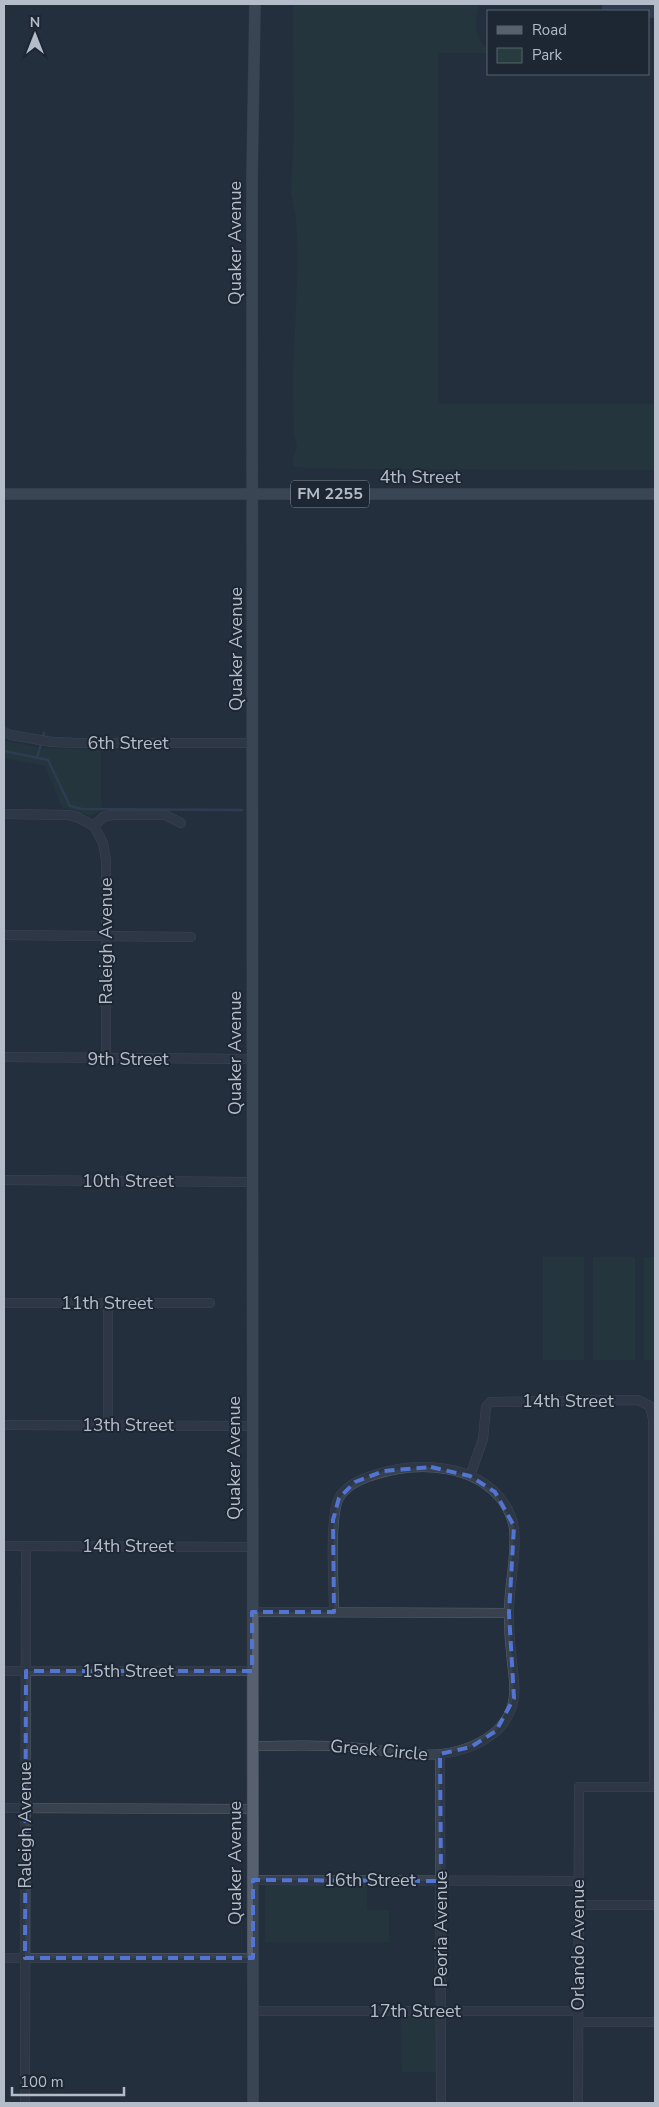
<svg xmlns="http://www.w3.org/2000/svg" width="659" height="2107" font-family="'Nunito Sans',sans-serif">
<style>
.green{fill:#263c3f}
.water{fill:#394c67}
.lines{fill:none;stroke-linecap:round;stroke-linejoin:round}
.stream{stroke:#394c67;stroke-width:2.5}
.minor-casing{stroke:#565f6c;stroke-width:10}
.major-casing{stroke:#414a57;stroke-width:12}
.minor{stroke:#38414e;stroke-width:9}
.major{stroke:#56606e;stroke-width:11}
.marked{fill:none;stroke:#5274d3;stroke-width:4;stroke-dasharray:10 6;stroke-linejoin:round}
.labels{text-anchor:middle;dominant-baseline:central;stroke-width:4;stroke-linejoin:round;paint-order:stroke}
.shield{fill:#1d2633;stroke:#878f9c;stroke-width:1}
.shield-label{font-size:16px;font-weight:bold;fill:#b4bcc9}
.street-label{font-size:18px;fill:#b4bcc9;stroke:#1d2633}
</style>
<rect width="100%" height="100%" fill="#242f3e"/>
<path class="green" d="M293 4H479C474 24 473 35 488 50V53H438V404H655V470L369 469 309 468 294 466 293 459 297 446 294 435 293 378 298 259 296 220 291 193 294 134Z
M4 741 37 747 41 751 44 748 101 750V807L104 808 91 816 62 807 45 766 4 758Z
M543 1257H584V1360H543Z
M593 1257H635V1360H593Z
M644 1257H655V1360H644Z
M268 1884 367 1885V1910H389V1942H265V1887Z
M401 2015H433L436 2019 437 2070 434 2072H402Z"/>
<path class="water" d="M602 4H655V18H648V11H602Z"/>
<g class="lines">
<path class="stream" d="M4 751 48 760 70 806 82 809 242 810
M37 758 44 733"/>
<defs>
<path id="minor" d="M4 732 11 735 52 742 77 743H253
M4 814 68 815 77 817 94 826 103 817 112 815H165L181 823
M94 826 103 843 106 860V1059
M4 935 191 937
M4 1057 252 1059
M4 1180 252 1182
M4 1303H210
M108 1303V1425
M4 1425 252 1426
M470 1476 483 1439 486 1407 490 1402 638 1400 650 1406 653 1419 654 1787
M4 1546 252 1547
M252 1612 509 1613
M4 1671H252
M253 1746C284 1746 316 1744 347 1747 390 1749 430 1764 472 1746 488 1739 505 1727 511 1709 518 1690 512 1671 511 1651 509 1638 509 1624 509 1611 509 1584 517 1555 514 1529 513 1520 509 1511 504 1503 476 1463 417 1461 374 1475 361 1479 346 1485 339 1498 329 1517 334 1587 334 1612
M440 1754 441 2103
M4 1808 253 1809
M253 1880 578 1881
M578 1905H655
M4 1958H253
M253 2011H578
M578 2022H655
M25 2103 26 1546
M578 2103 579 1787H655"/>
<path id="major" d="M4 494H655
M253 2103 252 179 255 4"/>
</defs>
<use href="#minor" class="minor-casing"/>
<use href="#major" class="major-casing"/>
<use href="#minor" class="minor"/>
<use href="#major" class="major"/>
</g>
<path d="M0 0H659V2107H0ZM431 1467 470 1476 495 1492 514 1526 509 1613 514 1698 496 1731 471 1747 440 1754 441 1881 253 1880V1958H25L26 1671H252V1612H334L333 1520 339 1498 355 1482 384 1471Z" fill="#242f3e" fill-opacity=".55" fill-rule="evenodd"/>
<path class="marked" d="M431 1467 470 1476 495 1492 514 1526 509 1613 514 1698 496 1731 471 1747 440 1754 441 1881 253 1880V1958H25L26 1671H252V1612H334L333 1520 339 1498 355 1482 384 1471Z"/>
<g class="labels">
<rect class="shield" x="291" y="480.5" width="78" height="27" rx="4"/>
<g class="shield-label">
<text x="330" y="494">FM 2255</text>
</g>
<g class="street-label">
<text transform="translate(235 243) rotate(-90)">Quaker Avenue</text>
<text x="420" y="477">4th Street</text>
<text transform="translate(236 649) rotate(-90)">Quaker Avenue</text>
<text x="128" y="743">6th Street</text>
<text transform="translate(106 941) rotate(-90)">Raleigh Avenue</text>
<text transform="translate(235 1053) rotate(-90)">Quaker Avenue</text>
<text x="128" y="1059">9th Street</text>
<text x="128" y="1181">10th Street</text>
<text x="107" y="1303">11th Street</text>
<text x="568" y="1401">14th Street</text>
<text x="128" y="1425">13th Street</text>
<text transform="translate(234 1458) rotate(-90)">Quaker Avenue</text>
<text x="128" y="1546">14th Street</text>
<text x="128" y="1671">15th Street</text>
<text transform="translate(379 1750) rotate(5)">Greek Circle</text>
<text transform="translate(25 1825) rotate(-90)">Raleigh Avenue</text>
<text transform="translate(235 1863) rotate(-90)">Quaker Avenue</text>
<text x="370" y="1880">16th Street</text>
<text transform="translate(441 1929) rotate(-90)">Peoria Avenue</text>
<text transform="translate(578 1945) rotate(-90)">Orlando Avenue</text>
<text x="415" y="2011">17th Street</text>
</g>
</g>
<rect width="659" height="2107" fill="none" stroke="#b4bcc9" stroke-width="10"/>
<rect x="487" y="10" width="162" height="65" fill="#1d2633" stroke="#59626f"/>
<rect x="497" y="26" width="25" height="8" fill="#56606e" stroke="#59626f"/>
<text x="532" y="35" font-size="15" fill="#b4bcc9">Road</text>
<rect x="497" y="48" width="25" height="15" fill="#263c3f" stroke="#59626f"/>
<text x="532" y="60" font-size="15" fill="#b4bcc9">Park</text>
<g transform="translate(35 35)" stroke="#1d2633" stroke-width="4" paint-order="stroke">
<path d="M0-4L9 19L0 12L-9 19Z" fill="#b4bcc9"/>
<text y="-8" font-size="14" font-weight="bold" text-anchor="middle" fill="#b4bcc9">N</text>
</g>
<path d="M12 2087v8h112v-8" fill="none" stroke="#b4bcc9" stroke-width="2.5"/>
<text x="20" y="2087" font-size="15" fill="#b4bcc9" stroke="#1d2633" stroke-width="4" paint-order="stroke">100 m</text>
</svg>
